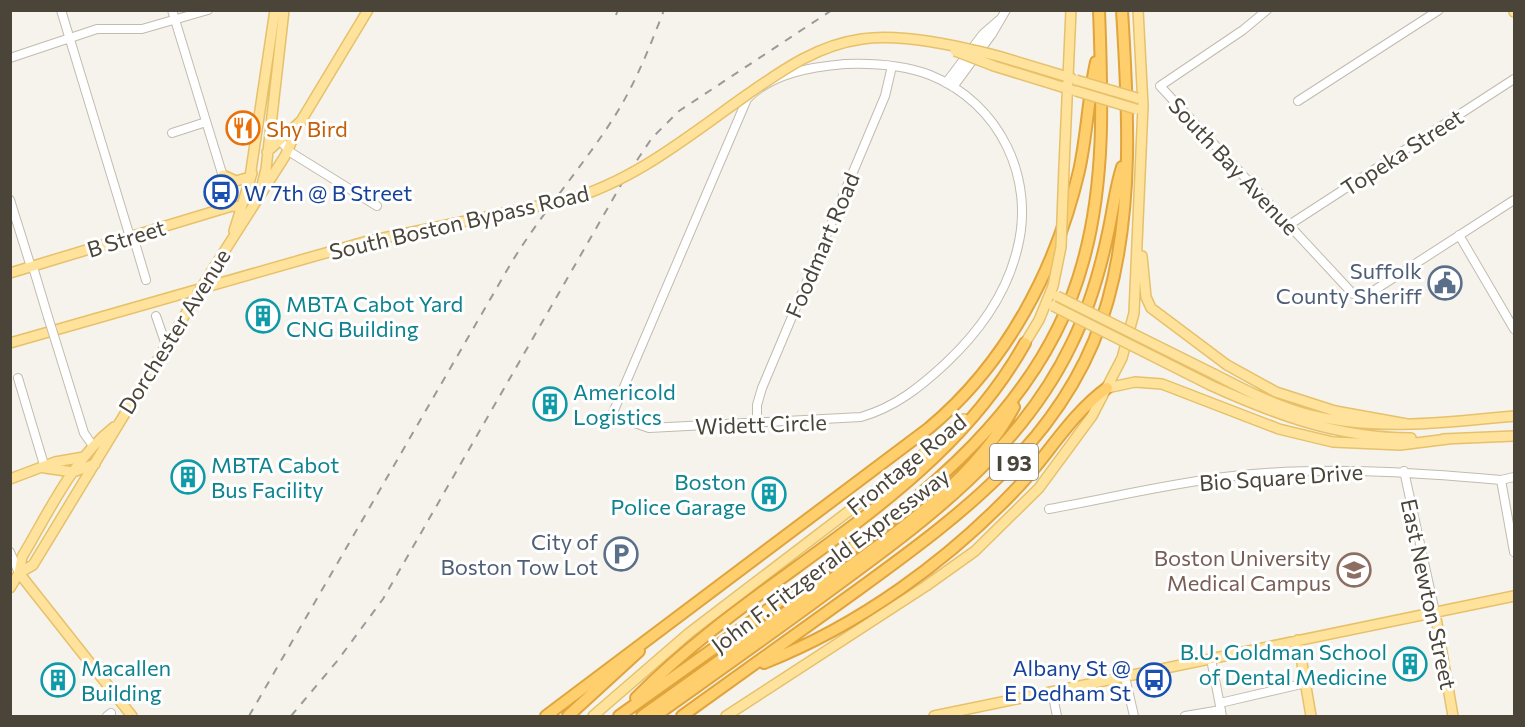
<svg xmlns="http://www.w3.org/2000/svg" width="1525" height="727" font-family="Commissioner,sans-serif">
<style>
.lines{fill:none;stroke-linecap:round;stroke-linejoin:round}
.minor-casing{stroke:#c2bbae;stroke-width:10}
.major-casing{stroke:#e6c16a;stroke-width:12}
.highway-casing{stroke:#e0a43c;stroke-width:14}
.minor{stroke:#fff;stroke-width:8}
.major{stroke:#ffe39c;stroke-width:9}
.highway{stroke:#ffcf6e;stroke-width:10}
.rail{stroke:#9a9a9a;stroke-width:2;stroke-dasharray:8 8;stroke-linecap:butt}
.minor-bridge-casing{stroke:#c2bbae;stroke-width:10;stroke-linecap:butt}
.major-bridge-casing{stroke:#e6c16a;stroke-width:12;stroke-linecap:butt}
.minor-bridge{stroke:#fff;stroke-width:8}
.major-bridge{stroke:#ffe39c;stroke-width:9}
.labels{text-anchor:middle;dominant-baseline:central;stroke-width:6;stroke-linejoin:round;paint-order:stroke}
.shield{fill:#fff;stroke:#817c74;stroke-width:1.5}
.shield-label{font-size:21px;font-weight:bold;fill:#4b4439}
.food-label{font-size:22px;fill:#c56008;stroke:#fff;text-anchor:start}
.street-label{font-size:22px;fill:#4b4439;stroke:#fff}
.transit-label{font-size:22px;fill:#164399;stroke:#fff;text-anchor:start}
.service-label{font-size:22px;fill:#4e5e75;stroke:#fff;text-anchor:end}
.culture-label{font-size:22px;fill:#0d838f;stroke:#fff;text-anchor:start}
.education-label{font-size:22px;fill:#785e54;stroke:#fff;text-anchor:end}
</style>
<rect width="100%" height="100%" fill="#f6f3ec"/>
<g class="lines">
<defs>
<path id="minor" d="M61 10 130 237
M172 10 232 206
M1267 10 1243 30 1160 86 1353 294 1360 296 1367 295 1514 200
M10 58 97 29H142L208 10
M845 64C873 63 904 65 930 75 1000 103 1036 179 1017 250 1006 295 978 333 945 364 919 388 895 407 861 417L649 428 612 415 747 99C772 73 811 67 845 64Z
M946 83 983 34 999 20
M953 87 992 34 1006 10
M1298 101 1439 10
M172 133 206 122
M279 139 290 152 377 206
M10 200 31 267
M1289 225 1514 79
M1459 235 1514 329
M133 236 146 280
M33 267 48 317
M156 316 166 345
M54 336 84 433 93 446
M18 378 45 468
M757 424V405L762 388 885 96 892 66
M1404 471 1435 612
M1501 480 1514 552
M1049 509C1110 498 1171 483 1233 476 1322 466 1411 472 1501 480L1514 477
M10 552 19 573
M1211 659 1222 716
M1125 677 1134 716
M1052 692 1057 716
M1220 703 1306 683
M107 716 111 713
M1185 716 1221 710"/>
<path id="major" d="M1514 10V12
M998 56 1071 78
M994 66 1072 90
M267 152 301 121
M1064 167 1071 10
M223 175 236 181 250 177
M250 177 275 10
M261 189 266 169 284 10
M234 231 252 173
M1142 256 1146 297 1151 308 1227 365 1276 392 1335 411 1407 424
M215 266 285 156 301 121 368 10
M10 273 232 206 241 207
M10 343 364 242
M1022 348 1039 320 1053 286
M1214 374C1243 389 1272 404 1303 413 1371 432 1445 423 1514 416
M1210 385C1276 415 1338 438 1411 438
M1107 388 1135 382 1162 384 1279 429 1333 442 1400 445 1448 439
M1443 439 1514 436
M45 468 73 472 95 464
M10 479 55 462 84 457
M19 573 33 565 197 295
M19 573 132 716
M10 588 19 573 22 557C49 512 72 460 114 427
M1435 612 1453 716
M1298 640 1311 716
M593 716 689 633 921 456 964 419
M726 716 926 586 975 551 1039 488 1092 416 1122 358 1134 313 1143 106 1138 10
M934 716 1514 596"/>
<path id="highway" d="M764 663C860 625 948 561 1018 487 1048 455 1071 414 1107 388
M636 698C759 572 936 502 1025 343
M546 716 929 428C1007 363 1056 269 1079 171 1087 135 1088 98 1096 62
M568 716 639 651
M619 716C681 672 744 627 806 582 922 498 1044 407 1083 262 1106 180 1102 94 1099 10
M642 716C700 675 758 633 815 591 885 541 973 484 1014 407
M655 716C714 674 774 632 832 589 925 521 1020 451 1071 345 1088 311 1100 271 1108 233 1113 211 1115 189 1122 167
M682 716C741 674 800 632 859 589 965 512 1072 433 1108 300 1134 206 1128 106 1122 10"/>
</defs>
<use href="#minor" class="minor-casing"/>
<use href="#major" class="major-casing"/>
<use href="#highway" class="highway-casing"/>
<use href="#minor" class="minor"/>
<use href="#major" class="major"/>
<use href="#highway" class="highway"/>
<path class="rail" d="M616 15 618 10
M249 716 510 265C540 215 579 171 611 122 634 87 649 49 664 10
M291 716 338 660 383 599 625 178 652 138 679 111 832 10"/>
<defs>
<path id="minor-bridge" d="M48 317 54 336"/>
<path id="major-bridge" d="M955 51 994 66
M1076 80 1137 98
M1076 91 1136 109
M364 242 567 200C635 181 691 134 748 94 784 69 818 45 862 39 902 33 958 46 998 56
M1053 286 1061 247 1064 167
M197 295 215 266
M1057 296 1214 374
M1053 306 1210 385"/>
</defs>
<use href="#minor-bridge" class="minor-bridge-casing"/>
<use href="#major-bridge" class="major-bridge-casing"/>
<use href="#minor-bridge" class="minor-bridge"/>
<use href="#major-bridge" class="major-bridge"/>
</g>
<defs>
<symbol id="restaurant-ring" viewBox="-11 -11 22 22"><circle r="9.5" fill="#fff" stroke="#e8710a" stroke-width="1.5"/><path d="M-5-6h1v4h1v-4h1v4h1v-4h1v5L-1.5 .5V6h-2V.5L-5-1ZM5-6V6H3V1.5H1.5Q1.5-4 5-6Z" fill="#e8710a"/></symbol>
<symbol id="bus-ring" viewBox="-11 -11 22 22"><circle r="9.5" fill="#fff" stroke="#1a4fb4" stroke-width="1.5"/><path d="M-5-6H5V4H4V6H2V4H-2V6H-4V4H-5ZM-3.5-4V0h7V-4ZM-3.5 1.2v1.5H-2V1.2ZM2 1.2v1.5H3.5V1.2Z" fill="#1a4fb4"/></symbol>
<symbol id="civic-ring" viewBox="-11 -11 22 22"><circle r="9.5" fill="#fff" stroke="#5c6f8a" stroke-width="1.5"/><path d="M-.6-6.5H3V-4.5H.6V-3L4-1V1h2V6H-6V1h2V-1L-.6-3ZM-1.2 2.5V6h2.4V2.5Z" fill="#5c6f8a"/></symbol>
<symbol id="building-ring" viewBox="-11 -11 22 22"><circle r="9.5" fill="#fff" stroke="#0f9aa8" stroke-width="1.5"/><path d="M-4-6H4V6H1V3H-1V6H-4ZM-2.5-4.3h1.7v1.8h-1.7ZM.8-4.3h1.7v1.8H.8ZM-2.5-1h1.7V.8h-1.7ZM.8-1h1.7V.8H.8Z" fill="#0f9aa8"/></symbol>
<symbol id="parking-ring" viewBox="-11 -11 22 22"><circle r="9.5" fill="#fff" stroke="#5c6f8a" stroke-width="1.5"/><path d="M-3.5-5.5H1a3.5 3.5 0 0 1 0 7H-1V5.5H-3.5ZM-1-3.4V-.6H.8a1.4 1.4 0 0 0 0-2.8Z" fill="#5c6f8a"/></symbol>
<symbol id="university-ring" viewBox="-11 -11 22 22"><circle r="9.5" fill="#fff" stroke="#8d6e63" stroke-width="1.5"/><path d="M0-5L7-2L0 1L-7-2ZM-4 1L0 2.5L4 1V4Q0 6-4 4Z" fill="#8d6e63"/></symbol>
</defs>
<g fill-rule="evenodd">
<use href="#restaurant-ring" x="224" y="109" width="38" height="38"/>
<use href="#bus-ring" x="202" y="173" width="38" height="38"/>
<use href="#civic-ring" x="1426" y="264" width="38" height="38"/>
<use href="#building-ring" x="244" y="297" width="38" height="38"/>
<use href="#building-ring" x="531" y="385" width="38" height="38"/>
<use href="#building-ring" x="169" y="458" width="38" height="38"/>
<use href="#building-ring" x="750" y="475" width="38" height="38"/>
<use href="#parking-ring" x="602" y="535" width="38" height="38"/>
<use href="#university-ring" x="1335" y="551" width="38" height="38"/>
<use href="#building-ring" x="1391" y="645" width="38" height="38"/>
<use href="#building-ring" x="39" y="661" width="38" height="38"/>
<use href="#bus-ring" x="1135" y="661" width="38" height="38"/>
</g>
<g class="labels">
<rect class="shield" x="990" y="444" width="48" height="36" rx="4.5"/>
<g class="shield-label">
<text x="1014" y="462">I 93</text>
</g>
<g class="food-label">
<text x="266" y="128">Shy Bird</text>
</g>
<g class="street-label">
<text transform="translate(1402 152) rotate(-33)">Topeka Street</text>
<text transform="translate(1234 166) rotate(47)">South Bay Avenue</text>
<text transform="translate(459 222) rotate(-13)">South Boston Bypass Road</text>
<text transform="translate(126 238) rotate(-17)">B Street</text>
<text transform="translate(822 245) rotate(-67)">Foodmart Road</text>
<text transform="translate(174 331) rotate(-58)">Dorchester Avenue</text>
<text transform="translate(761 424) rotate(-2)">Widett Circle</text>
<text transform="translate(906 464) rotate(-39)">Frontage Road</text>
<text transform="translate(1281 477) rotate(-4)">Bio Square Drive</text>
<text transform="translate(830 560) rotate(-37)">John F. Fitzgerald Expressway</text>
<text transform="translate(1429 594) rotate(78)">East Newton Street</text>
</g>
<g class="transit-label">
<text x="244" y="192">W 7th @ B Street</text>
<text x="1131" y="667" text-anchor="end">Albany St @<tspan x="1131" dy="25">E Dedham St</tspan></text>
</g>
<g class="service-label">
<text x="1422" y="270">Suffolk<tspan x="1422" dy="25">County Sheriff</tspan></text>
<text x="598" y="541">City of<tspan x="598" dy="25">Boston Tow Lot</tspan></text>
</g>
<g class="culture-label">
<text x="286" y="303">MBTA Cabot Yard<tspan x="286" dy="25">CNG Building</tspan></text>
<text x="573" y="391">Americold<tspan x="573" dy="25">Logistics</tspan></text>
<text x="211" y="464">MBTA Cabot<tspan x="211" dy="25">Bus Facility</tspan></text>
<text x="746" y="481" text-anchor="end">Boston<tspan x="746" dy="25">Police Garage</tspan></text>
<text x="1387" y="651" text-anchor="end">B.U. Goldman School<tspan x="1387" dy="25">of Dental Medicine</tspan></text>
<text x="81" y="667">Macallen<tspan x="81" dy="25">Building</tspan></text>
</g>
<g class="education-label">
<text x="1331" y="557">Boston University<tspan x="1331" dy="25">Medical Campus</tspan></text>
</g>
</g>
<rect width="1525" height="727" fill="none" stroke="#4b4439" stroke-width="24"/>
</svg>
